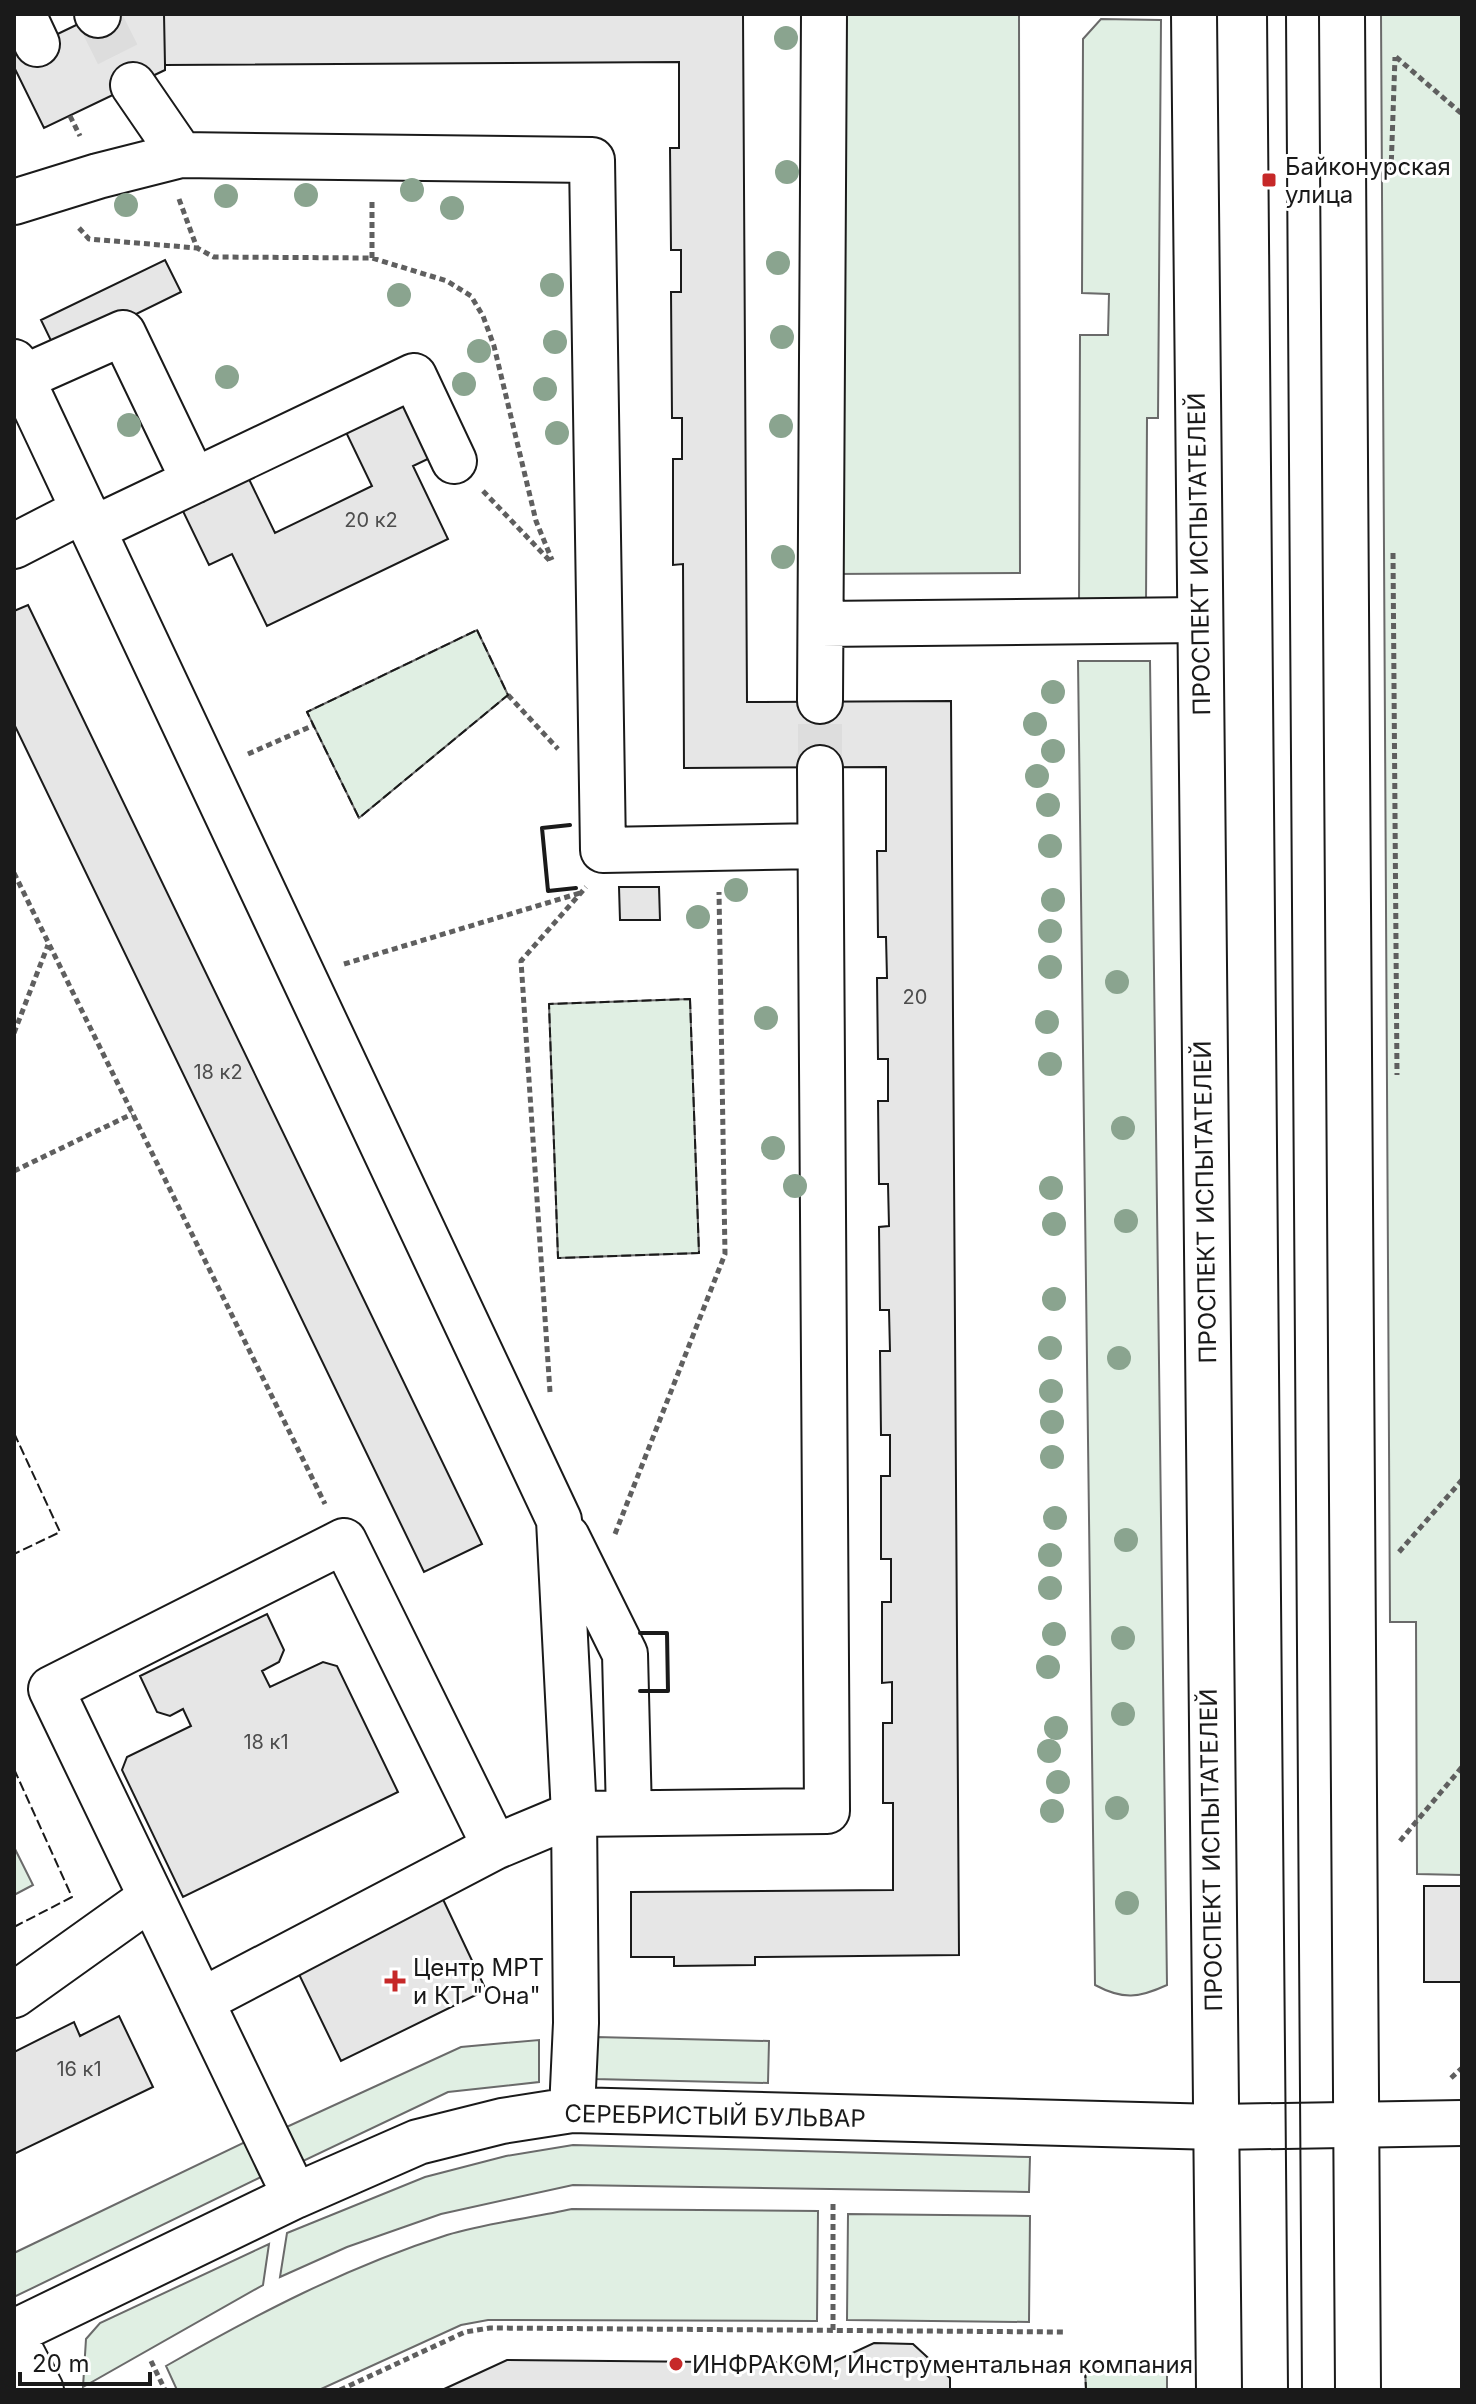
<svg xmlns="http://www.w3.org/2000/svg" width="1476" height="2404" font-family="Inter,sans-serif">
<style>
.green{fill:#e0efe3;stroke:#6a6a6a;stroke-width:2}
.building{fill:#e6e6e6;stroke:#1a1a1a;stroke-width:2}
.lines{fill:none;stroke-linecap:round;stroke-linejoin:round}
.minor-tunnel{stroke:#ddd;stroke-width:44;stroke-dasharray:44 22;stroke-linecap:butt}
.minor-casing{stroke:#1a1a1a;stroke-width:48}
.major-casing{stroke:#1a1a1a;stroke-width:48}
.path{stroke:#5f5f5f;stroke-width:5;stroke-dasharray:6 4;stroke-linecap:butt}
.minor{stroke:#fff;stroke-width:44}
.major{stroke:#fff;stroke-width:44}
.tram{stroke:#1a1a1a;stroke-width:2}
.fence{stroke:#1a1a1a;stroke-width:2;stroke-dasharray:10 4;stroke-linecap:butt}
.wall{stroke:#1a1a1a;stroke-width:4}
.tree{fill:#8aa48f}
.poi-dot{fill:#c62828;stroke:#fff;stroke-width:3}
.labels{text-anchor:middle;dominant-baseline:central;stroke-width:6;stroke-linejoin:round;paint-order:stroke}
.number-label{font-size:20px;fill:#4d4d4d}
.poi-label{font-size:24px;fill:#1a1a1a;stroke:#fff;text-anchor:start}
.street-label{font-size:24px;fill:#1a1a1a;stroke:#fff}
</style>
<rect width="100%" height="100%" fill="#fff"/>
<path class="green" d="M832 14H1019L1020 573 832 574Z
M1381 14H1462V1875L1417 1874 1416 1622H1390Z
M1101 19 1161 20 1158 418H1147L1146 605 1079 604 1080 335H1108L1109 294 1082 293 1083 39Z
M477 630 508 695 359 818 307 712Z
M1078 661H1150L1167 1985C1139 1998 1123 2000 1095 1985Z
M690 999 699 1253 558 1258 549 1004Z
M14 1847 33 1885 14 1895Z
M595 2037 769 2041 768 2083 594 2079Z
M539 2040V2082L448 2092 299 2163 280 2130 461 2047Z
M245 2142 261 2177 14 2297V2253Z
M573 2145 1030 2157 1029 2192 573 2185 441 2214 347 2247 280 2277 287 2233 425 2177 506 2156Z
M572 2209 818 2211 817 2321 488 2320 461 2325 319 2390H177L166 2366C257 2314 347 2267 447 2235 487 2223 531 2218 572 2209Z
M848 2214 1030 2216 1029 2322 847 2320Z
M269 2244 263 2285 83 2387 86 2339 100 2323Z
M1085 2368H1167V2390H1086Z"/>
<path class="building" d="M99 14H743L747 702 951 701 959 1955 755 1957V1965L674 1966V1957H631V1892L893 1890V1803H883V1723H892V1682L882 1683V1602H891V1559H881V1476H890V1435H881L880 1351H890L889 1310H880L879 1227 889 1226 888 1184H879L878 1101H888V1059H878L877 978H887L886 937H878L877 851H886V767L684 768 683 564 673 565V459H682V418H672L671 292H681V250H671L670 148H679V62L165 65V70L44 128 14 67V55Z
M164 14H743L747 702 951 701 959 1955 755 1957V1965L674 1966V1957H631V1892L893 1890V1803H883V1723H892V1682L882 1683V1602H891V1559H881V1476H890V1435H881L880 1351H890L889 1310H880L879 1227 889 1226 888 1184H879L878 1101H888V1059H878L877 978H887L886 937H878L877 851H886V767L684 768 683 564 673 565V459H682V418H672L671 292H681V250H671L670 148H679V62L165 65Z
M165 260 181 292 57 353 41 320Z
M406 398 434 456 413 466 448 539 267 626 232 554 209 565 181 507 247 475 275 533 372 486 344 428Z
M28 605 482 1544 424 1572 14 724V611Z
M619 887H659L660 920H620Z
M267 1614 284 1650 279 1662 262 1671 270 1687 323 1662 337 1666 398 1792 183 1897 122 1770 127 1757 191 1726 183 1709 170 1716 157 1712 140 1676Z
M1424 1886H1462V1982H1424Z
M440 1893 486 1990 341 2061 294 1964Z
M119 2016 153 2087 14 2154V2052L74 2022 80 2036Z
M874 2343 913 2344 950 2378V2390H442L507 2360 831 2363Z"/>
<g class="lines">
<path class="minor-tunnel" d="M98 15 133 85
M820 768V701"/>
<defs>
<path id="minor" d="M23 14 37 44
M97 14 98 15
M133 85 181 155
M14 202 98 176 181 155 592 160 603 850 820 846
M14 362 559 1520 574 1814 576 2023 572 2110
M22 378 123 333 194 481
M93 529 414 376 454 461
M14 546 84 510
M821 624 1200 620
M820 701 824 14
M567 1537 625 1654 629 1813
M14 1995 150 1898
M201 2001 495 1847 574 1814 827 1811 820 768
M295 2196 51 1689 344 1541 495 1847
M14 2332 295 2196 418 2142 502 2121 572 2110 1217 2127 1462 2123
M14 2338 41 2390"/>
<path id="major" d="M1194 14 1219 2390
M1342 14 1358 2390"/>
</defs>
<use href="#minor" class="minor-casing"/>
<use href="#major" class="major-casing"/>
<path class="path" d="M1396 57 1462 114
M70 116 80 136
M1391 171 1395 57
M179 199 197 248 214 257 372 258 447 281 471 296 483 316 494 346 536 521 552 560
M79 228 89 239 197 248
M372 258V199
M483 491 551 562
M1393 553 1397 1075
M508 695 558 749
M248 754 314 725
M14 873 325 1504
M344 964 580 893
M14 1033 48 945
M14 1171 132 1114
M550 1392 521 961 586 887
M615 1534 725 1254 719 892
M1399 1552 1462 1480
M1400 1841 1462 1767
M1451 2078 1462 2068
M833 2330V2201
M151 2361 165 2390
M340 2390 465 2332 490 2328 1063 2332"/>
<use href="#minor" class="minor"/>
<use href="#major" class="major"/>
<path class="tram" d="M1267 14 1288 2390
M1286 14 1302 2390"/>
<path class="fence" d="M477 630 508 695 359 818 307 712Z
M690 999 699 1253 558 1258 549 1004Z
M14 1433 60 1532 14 1554
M14 1769 72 1897 14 1927
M1085 2368 1086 2390"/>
<path class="wall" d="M570 825 542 828 548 891 576 888
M640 1633H667L668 1691H640"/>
</g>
<g class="tree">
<circle cx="786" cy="38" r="12"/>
<circle cx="787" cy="172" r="12"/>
<circle cx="412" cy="190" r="12"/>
<circle cx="306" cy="195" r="12"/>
<circle cx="226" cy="196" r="12"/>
<circle cx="126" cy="205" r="12"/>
<circle cx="452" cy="208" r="12"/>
<circle cx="778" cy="263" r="12"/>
<circle cx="552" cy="285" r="12"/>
<circle cx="399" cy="295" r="12"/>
<circle cx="782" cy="337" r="12"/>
<circle cx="555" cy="342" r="12"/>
<circle cx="479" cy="351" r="12"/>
<circle cx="227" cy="377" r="12"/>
<circle cx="464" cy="384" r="12"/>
<circle cx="545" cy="389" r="12"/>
<circle cx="129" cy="425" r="12"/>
<circle cx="781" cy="426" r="12"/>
<circle cx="557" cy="433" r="12"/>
<circle cx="783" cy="557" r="12"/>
<circle cx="1053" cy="692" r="12"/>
<circle cx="1035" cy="724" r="12"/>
<circle cx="1053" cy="751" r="12"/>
<circle cx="1037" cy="776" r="12"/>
<circle cx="1048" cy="805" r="12"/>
<circle cx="1050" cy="846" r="12"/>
<circle cx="736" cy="890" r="12"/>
<circle cx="1053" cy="900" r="12"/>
<circle cx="698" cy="917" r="12"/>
<circle cx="1050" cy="931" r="12"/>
<circle cx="1050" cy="967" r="12"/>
<circle cx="1117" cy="982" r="12"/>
<circle cx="766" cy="1018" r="12"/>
<circle cx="1047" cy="1022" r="12"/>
<circle cx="1050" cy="1064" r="12"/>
<circle cx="1123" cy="1128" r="12"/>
<circle cx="773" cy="1148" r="12"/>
<circle cx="795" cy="1186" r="12"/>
<circle cx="1051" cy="1188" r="12"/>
<circle cx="1126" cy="1221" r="12"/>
<circle cx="1054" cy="1224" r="12"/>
<circle cx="1054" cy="1299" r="12"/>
<circle cx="1050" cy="1348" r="12"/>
<circle cx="1119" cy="1358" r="12"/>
<circle cx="1051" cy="1391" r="12"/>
<circle cx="1052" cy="1422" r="12"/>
<circle cx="1052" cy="1457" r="12"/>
<circle cx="1055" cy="1518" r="12"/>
<circle cx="1126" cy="1540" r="12"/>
<circle cx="1050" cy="1555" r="12"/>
<circle cx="1050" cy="1588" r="12"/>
<circle cx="1054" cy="1634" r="12"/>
<circle cx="1123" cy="1638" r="12"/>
<circle cx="1048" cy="1667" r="12"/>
<circle cx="1123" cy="1714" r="12"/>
<circle cx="1056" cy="1728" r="12"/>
<circle cx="1049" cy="1751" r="12"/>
<circle cx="1058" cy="1782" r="12"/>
<circle cx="1117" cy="1808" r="12"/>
<circle cx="1052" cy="1811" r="12"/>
<circle cx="1127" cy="1903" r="12"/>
</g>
<g class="poi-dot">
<rect x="1261" y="172" width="16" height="16" rx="4"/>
<path d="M391 1969h8v8h8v8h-8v8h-8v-8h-8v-8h8z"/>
<circle cx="676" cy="2364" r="8"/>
</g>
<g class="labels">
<g class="number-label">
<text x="371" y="520">20 к2</text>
<text x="915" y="997">20</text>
<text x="218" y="1072">18 к2</text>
<text x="266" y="1742">18 к1</text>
<text x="79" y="2069">16 к1</text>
</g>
<g class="poi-label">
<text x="1285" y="166">Байконурская<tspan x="1285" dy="28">улица</tspan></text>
<text x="413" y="1967">Центр МРТ<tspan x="413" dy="28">и КТ "Она"</tspan></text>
<text x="692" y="2364">ИНФРАКОМ, Инструментальная компания</text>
</g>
<g class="street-label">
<text transform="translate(1199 554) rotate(-91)">ПРОСПЕКТ ИСПЫТАТЕЛЕЙ</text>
<text transform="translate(1205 1202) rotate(-91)">ПРОСПЕКТ ИСПЫТАТЕЛЕЙ</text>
<text transform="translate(1211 1850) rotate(-91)">ПРОСПЕКТ ИСПЫТАТЕЛЕЙ</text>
<text transform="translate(715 2116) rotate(1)">СЕРЕБРИСТЫЙ БУЛЬВАР</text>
</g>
</g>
<rect width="1476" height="2404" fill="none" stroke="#1a1a1a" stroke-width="32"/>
<path d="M20 2372v12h130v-12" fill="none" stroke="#1a1a1a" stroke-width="4"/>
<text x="32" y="2372" font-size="24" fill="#1a1a1a" stroke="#ffffff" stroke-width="6" paint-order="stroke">20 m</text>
</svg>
